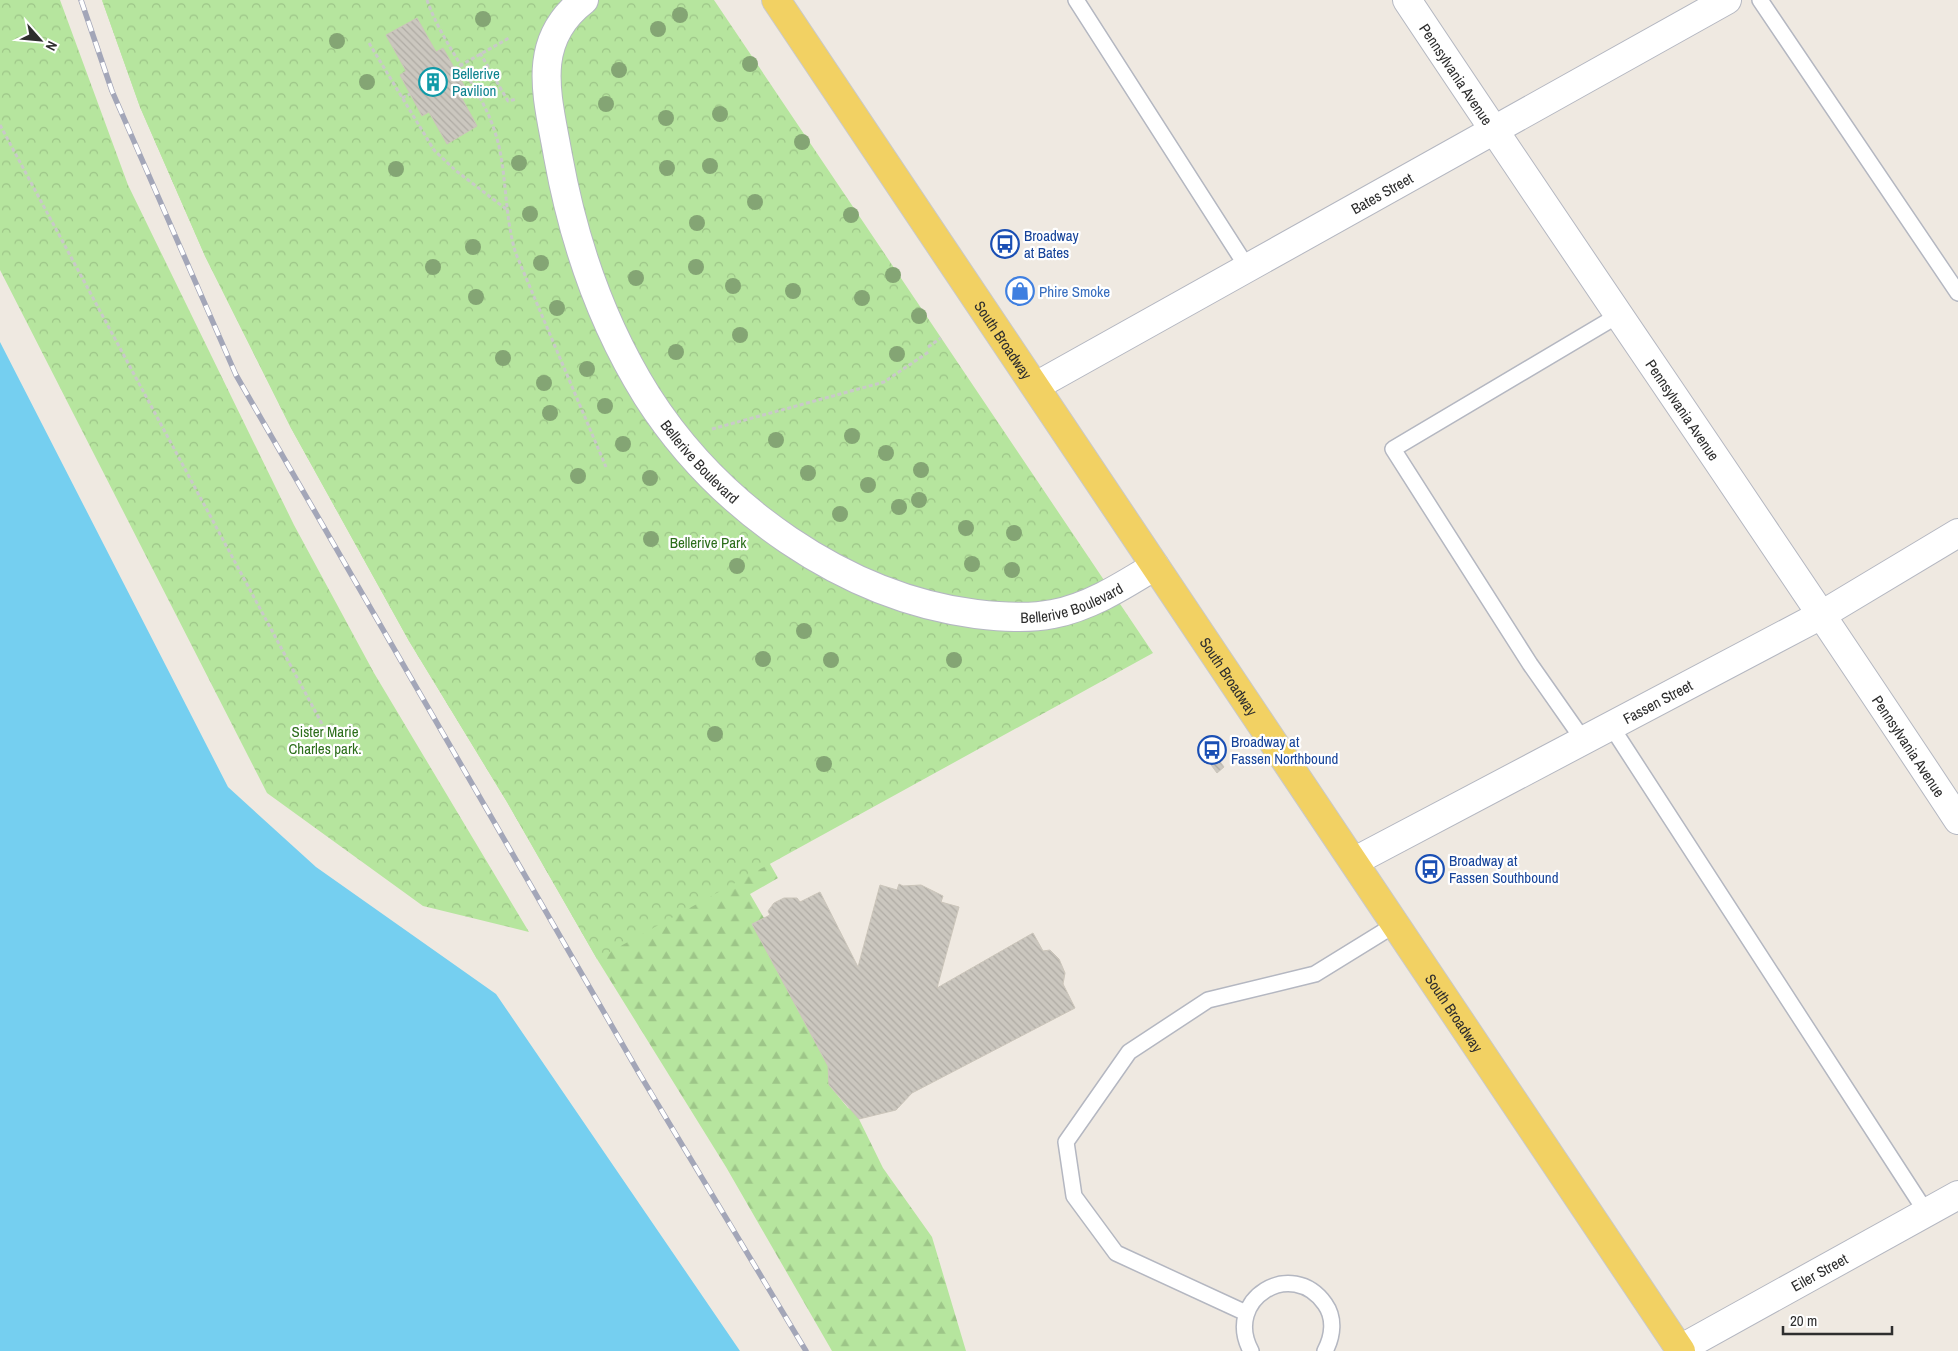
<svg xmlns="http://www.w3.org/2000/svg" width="1958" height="1351" font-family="'Archivo Narrow',sans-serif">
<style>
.forest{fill:url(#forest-firs)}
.park{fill:url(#park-crowns)}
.water{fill:#75cff0}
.building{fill:url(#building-back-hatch);stroke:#cbc5ba}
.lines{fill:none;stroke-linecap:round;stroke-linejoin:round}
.service-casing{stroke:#b4b7c1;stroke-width:18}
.minor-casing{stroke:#b4b7c1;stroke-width:30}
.secondary-casing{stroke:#b4b7c1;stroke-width:30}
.primary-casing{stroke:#c9c9c9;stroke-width:30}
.path{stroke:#c9c9c9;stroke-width:3;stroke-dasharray:4 2.5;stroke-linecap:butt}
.service{stroke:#fff;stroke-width:15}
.minor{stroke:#fff;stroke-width:28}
.secondary{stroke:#fff;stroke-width:28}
.primary{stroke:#f2d163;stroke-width:28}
.rail-casing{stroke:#a3a6b8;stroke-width:5.5}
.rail{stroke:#fff;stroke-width:4;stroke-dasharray:11;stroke-linecap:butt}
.tree{fill:#84a574}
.labels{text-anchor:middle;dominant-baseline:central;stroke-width:4.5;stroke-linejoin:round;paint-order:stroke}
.culture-label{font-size:15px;fill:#0d838f;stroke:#fff;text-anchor:start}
.street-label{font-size:15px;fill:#2e2e2e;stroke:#fff}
.transit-label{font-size:15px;fill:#164399;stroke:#fff;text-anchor:start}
.shop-label{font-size:15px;fill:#366cbe;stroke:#fff;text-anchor:start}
.park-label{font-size:15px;fill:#2c6e1b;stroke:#fff}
</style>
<defs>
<pattern id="forest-firs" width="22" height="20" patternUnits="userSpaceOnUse" patternTransform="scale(1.25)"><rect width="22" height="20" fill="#b6e59e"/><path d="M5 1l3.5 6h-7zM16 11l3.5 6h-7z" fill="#9dc588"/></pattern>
<pattern id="park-crowns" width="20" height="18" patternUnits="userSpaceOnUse" patternTransform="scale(1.25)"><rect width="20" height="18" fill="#b6e59e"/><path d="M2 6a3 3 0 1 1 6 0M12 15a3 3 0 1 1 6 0" fill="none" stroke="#9dc588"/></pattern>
<pattern id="building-back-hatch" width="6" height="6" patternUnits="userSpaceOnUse" patternTransform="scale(1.25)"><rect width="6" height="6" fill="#cbc7bf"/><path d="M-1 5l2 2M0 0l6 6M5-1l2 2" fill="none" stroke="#afaba4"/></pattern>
</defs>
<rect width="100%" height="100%" fill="#efe9e1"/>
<path class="forest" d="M102 0 770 864 778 878 750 894 764 918 752 924 828 1066 829 1085 848 1108 855 1111 883 1168 932 1237 966 1351H832L726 1167 597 959 507 802 409 641 291 428 205 256 140 107Z"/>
<path class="park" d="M0 0H60L128 185 294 525 374 673 529 932 423 906 267 793 0 270Z
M102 0H714L1153 653 597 959 507 802 409 641 291 428 205 256 140 107Z"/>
<path class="water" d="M0 342 228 787 316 867 496 994 740 1351H0Z"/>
<path class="building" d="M417 18 436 52 443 48 466 89 459 93 477 126 447 144 429 112 422 116 400 75 406 71 386 35Z
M1213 752 1224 767 1217 773 1206 758Z
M899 884 903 886 921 885 943 896 941 902 959 907 937 988 1033 933 1043 951 1050 950 1059 959 1065 973 1063 984 1075 1008 912 1093 896 1110 859 1119 829 1085 828 1066 752 924 770 915 768 911 774 903 784 898H797L800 902 820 892 858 967 880 885 897 890Z"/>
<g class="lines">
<defs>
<path id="service" d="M1076 0 1247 267
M1760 0 1958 293
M1611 726 1926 1212
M1584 741 1530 664 1393 449 1617 316
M1246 1313 1116 1253 1074 1196 1066 1142 1129 1052 1208 1000 1315 974 1396 924
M1251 1351C1223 1299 1292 1257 1325 1304 1335 1318 1333 1336 1325 1351"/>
<g id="minor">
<path id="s1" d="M584 0C529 42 548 98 558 156 573 239 602 324 647 396 718 507 844 597 976 614 1002 617 1028 619 1053 614 1090 607 1124 585 1155 566"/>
<path id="s2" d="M1407 0C1589 274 1777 545 1958 820"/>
<path id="s3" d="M1355 861 1823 614 1958 533"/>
<path id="s4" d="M1680 1349 1958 1195"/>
</g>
<g id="secondary">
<path id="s5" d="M1036 386 1727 0"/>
</g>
<g id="primary">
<path id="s6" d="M776 0 1681 1351"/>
</g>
</defs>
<use href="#service" class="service-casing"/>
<use href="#minor" class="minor-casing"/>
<use href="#secondary" class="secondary-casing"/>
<use href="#primary" class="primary-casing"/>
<path class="path" d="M427 0C443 46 478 83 494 129 508 169 503 213 516 254L606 467
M369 43 434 150 455 170 506 209
M480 53 508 101 517 99
M454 69 509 38
M402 98 410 94
M0 125 328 735
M928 347 941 338
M712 429 884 382 930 351"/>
<use href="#service" class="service"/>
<use href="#minor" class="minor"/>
<use href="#secondary" class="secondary"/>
<use href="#primary" class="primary"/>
<defs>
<path id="rail" d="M81 0 112 91 236 375 639 1073 806 1351"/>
</defs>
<use href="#rail" class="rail-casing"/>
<use href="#rail" class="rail"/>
</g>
<g class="tree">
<circle cx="680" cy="15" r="8"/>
<circle cx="483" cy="19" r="8"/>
<circle cx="658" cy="29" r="8"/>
<circle cx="337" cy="41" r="8"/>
<circle cx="750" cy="64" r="8"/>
<circle cx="619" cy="70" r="8"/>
<circle cx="367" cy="82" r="8"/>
<circle cx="606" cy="104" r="8"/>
<circle cx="720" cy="114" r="8"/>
<circle cx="666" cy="118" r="8"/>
<circle cx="802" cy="142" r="8"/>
<circle cx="519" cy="163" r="8"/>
<circle cx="710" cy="166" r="8"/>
<circle cx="667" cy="168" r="8"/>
<circle cx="396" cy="169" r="8"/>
<circle cx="755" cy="202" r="8"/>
<circle cx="530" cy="214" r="8"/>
<circle cx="851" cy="215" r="8"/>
<circle cx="697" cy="223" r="8"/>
<circle cx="473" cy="247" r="8"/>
<circle cx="541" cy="263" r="8"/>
<circle cx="433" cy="267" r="8"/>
<circle cx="696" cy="267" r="8"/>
<circle cx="893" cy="275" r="8"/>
<circle cx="636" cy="278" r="8"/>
<circle cx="733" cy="286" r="8"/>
<circle cx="793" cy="291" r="8"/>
<circle cx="476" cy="297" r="8"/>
<circle cx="862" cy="298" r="8"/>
<circle cx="557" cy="308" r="8"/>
<circle cx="919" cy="316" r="8"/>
<circle cx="740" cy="335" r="8"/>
<circle cx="676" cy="352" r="8"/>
<circle cx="897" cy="354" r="8"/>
<circle cx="503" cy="358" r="8"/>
<circle cx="587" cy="369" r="8"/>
<circle cx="544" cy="383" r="8"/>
<circle cx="605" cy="406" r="8"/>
<circle cx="550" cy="413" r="8"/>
<circle cx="852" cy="436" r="8"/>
<circle cx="776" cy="440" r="8"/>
<circle cx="623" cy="444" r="8"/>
<circle cx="886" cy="453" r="8"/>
<circle cx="921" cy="470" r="8"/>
<circle cx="808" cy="473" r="8"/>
<circle cx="578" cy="476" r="8"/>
<circle cx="650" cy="478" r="8"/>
<circle cx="868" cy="485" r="8"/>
<circle cx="919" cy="500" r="8"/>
<circle cx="899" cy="507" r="8"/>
<circle cx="840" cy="514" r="8"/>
<circle cx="966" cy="528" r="8"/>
<circle cx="1014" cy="533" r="8"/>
<circle cx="651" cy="539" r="8"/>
<circle cx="972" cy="564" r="8"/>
<circle cx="737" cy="566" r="8"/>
<circle cx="1012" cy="570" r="8"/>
<circle cx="804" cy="631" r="8"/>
<circle cx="763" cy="659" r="8"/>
<circle cx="831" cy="660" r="8"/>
<circle cx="954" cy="660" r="8"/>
<circle cx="715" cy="734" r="8"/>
<circle cx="824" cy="764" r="8"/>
</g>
<defs>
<symbol id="building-ring" viewBox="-11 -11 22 22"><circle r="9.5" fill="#fff" stroke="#0f9aa8" stroke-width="1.5"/><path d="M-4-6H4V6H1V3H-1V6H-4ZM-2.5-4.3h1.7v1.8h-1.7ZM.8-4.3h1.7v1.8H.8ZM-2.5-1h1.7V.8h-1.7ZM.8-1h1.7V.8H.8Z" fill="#0f9aa8"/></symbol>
<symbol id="bus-ring" viewBox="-11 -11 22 22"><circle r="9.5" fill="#fff" stroke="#1a4fb4" stroke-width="1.5"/><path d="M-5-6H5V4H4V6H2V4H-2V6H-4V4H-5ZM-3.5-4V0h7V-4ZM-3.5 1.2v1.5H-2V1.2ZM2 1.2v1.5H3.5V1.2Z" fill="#1a4fb4"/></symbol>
<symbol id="shop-ring" viewBox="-11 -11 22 22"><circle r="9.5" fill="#fff" stroke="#3f7fe0" stroke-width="1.5"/><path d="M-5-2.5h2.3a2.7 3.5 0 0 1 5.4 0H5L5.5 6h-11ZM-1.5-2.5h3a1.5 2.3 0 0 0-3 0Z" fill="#3f7fe0"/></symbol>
</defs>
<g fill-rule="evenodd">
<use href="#building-ring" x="417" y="66" width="32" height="32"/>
<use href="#bus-ring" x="989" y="228" width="32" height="32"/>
<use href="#shop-ring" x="1004" y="275" width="32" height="32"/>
<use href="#bus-ring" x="1196" y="734" width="32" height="32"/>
<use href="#bus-ring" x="1414" y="853" width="32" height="32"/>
</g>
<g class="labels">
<g class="culture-label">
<text x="452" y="73">Bellerive<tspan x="452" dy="17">Pavilion</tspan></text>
</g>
<g class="street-label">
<text stroke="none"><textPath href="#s2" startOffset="89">Pennsylvania Avenue</textPath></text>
<text stroke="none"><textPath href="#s5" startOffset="396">Bates Street</textPath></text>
<text stroke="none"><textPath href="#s6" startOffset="409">South Broadway</textPath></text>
<text stroke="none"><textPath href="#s2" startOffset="494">Pennsylvania Avenue</textPath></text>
<text stroke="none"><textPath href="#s1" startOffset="511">Bellerive Boulevard</textPath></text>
<text stroke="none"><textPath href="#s1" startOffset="931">Bellerive Boulevard</textPath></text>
<text stroke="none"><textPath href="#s6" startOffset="814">South Broadway</textPath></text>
<text stroke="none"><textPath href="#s3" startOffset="342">Fassen Street</textPath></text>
<text stroke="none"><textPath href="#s2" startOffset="899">Pennsylvania Avenue</textPath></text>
<text stroke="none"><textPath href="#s6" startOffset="1219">South Broadway</textPath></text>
<text stroke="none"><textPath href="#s4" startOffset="159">Eiler Street</textPath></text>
</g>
<g class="transit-label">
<text x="1024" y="235">Broadway<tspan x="1024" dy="17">at Bates</tspan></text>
<text x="1231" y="741">Broadway at<tspan x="1231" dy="17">Fassen Northbound</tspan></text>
<text x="1449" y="860">Broadway at<tspan x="1449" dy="17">Fassen Southbound</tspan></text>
</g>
<g class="shop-label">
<text x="1039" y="291">Phire Smoke</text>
</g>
<g class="park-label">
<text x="708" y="542">Bellerive Park</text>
<text x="325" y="731">Sister Marie<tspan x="325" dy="17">Charles park.</tspan></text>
</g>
</g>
<g transform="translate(40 40) rotate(117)" stroke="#ffffff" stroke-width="4" paint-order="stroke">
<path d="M0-4L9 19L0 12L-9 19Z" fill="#2e2e2e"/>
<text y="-8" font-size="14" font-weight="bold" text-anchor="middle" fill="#2e2e2e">N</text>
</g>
<path d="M1783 1326v8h109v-8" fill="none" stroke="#2e2e2e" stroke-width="2.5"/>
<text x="1790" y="1326" font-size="15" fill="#2e2e2e" stroke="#ffffff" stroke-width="4" paint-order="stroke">20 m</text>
</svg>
